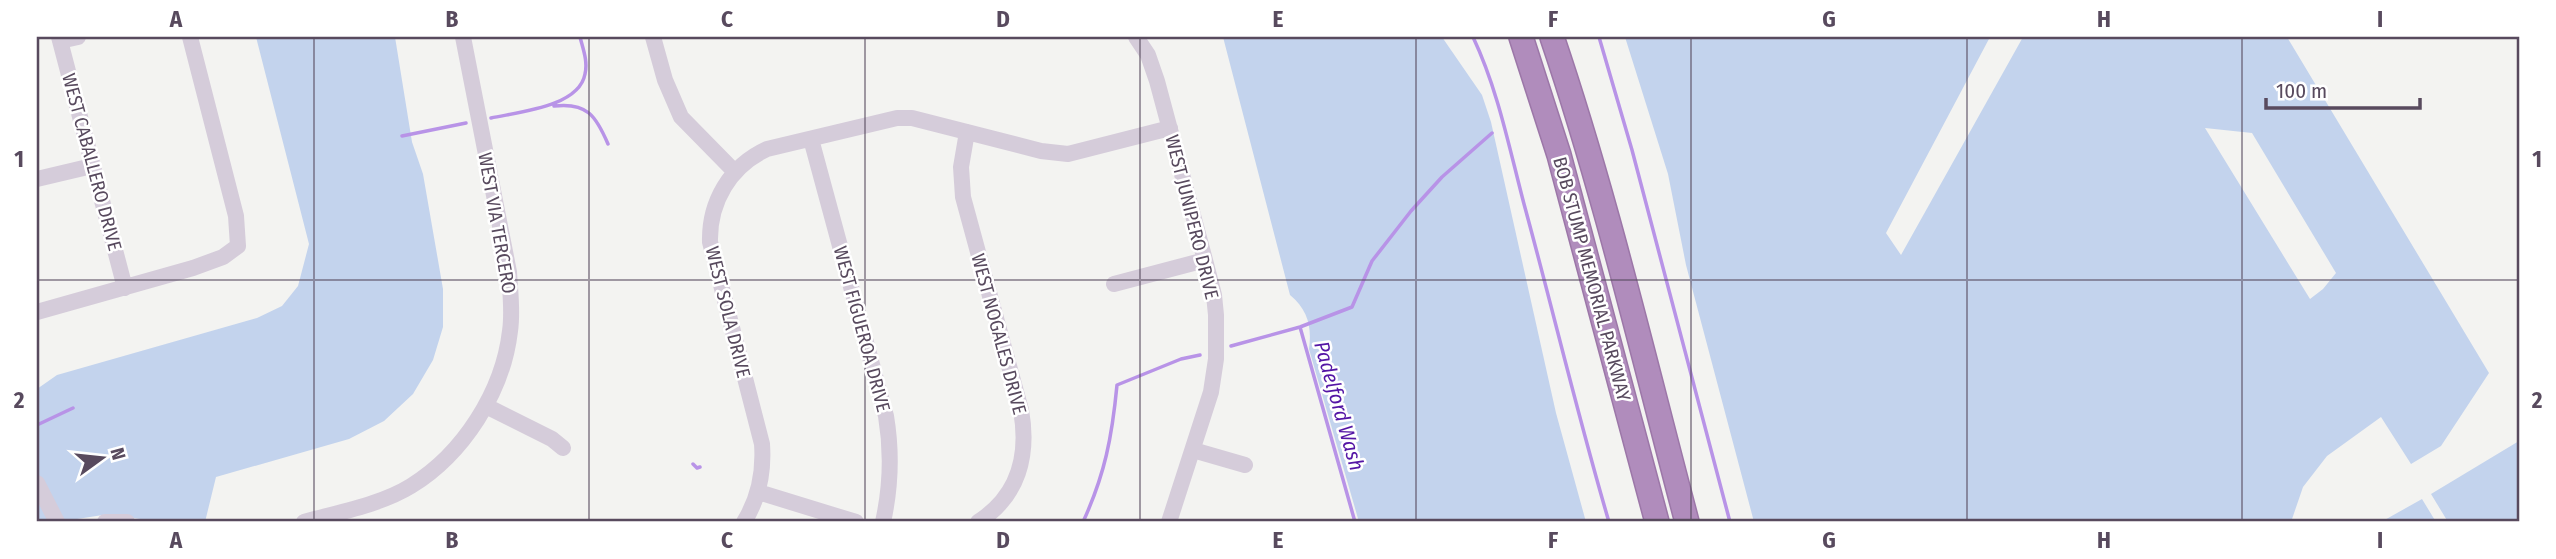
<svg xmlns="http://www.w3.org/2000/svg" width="2556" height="559" font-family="'Fira Sans Condensed',sans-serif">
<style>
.green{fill:#c3d3ed;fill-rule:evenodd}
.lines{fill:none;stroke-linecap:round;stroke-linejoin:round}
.stream{stroke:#b893e7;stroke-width:3.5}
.highway-casing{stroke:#9c77a8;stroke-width:26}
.minor{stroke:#d5ccda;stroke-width:16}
.highway{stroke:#b08cbc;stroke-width:23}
.grid{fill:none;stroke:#584a5e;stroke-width:2;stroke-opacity:0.55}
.labels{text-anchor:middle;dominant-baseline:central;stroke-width:5;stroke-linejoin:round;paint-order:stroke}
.street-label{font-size:19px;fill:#584a5e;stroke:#fff}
.water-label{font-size:21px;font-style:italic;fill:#5415a5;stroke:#fff}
.neatline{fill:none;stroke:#584a5e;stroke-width:2.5}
.grid-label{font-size:23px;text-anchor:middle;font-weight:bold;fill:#584a5e}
</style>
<rect width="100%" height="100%" fill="#f3f3f1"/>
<path class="green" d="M256 37H395L412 142 423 174 443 289V327L433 360 413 394 384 421 349 439 216 477 205 522H159L109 514 58 522H37V389L57 375 257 318 282 306 298 286 309 244Z
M1223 37H1442L1482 95 1491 122 1556 413 1586 522H1359L1309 349C1312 327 1308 310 1290 295Z
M1625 37H1990L1886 233 1901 255 2023 37H2287L2489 373 2441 446 2411 464 2381 417 2327 456 2303 487 2291 522H1754L1686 265 1668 174ZM2205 128 2252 133 2336 273 2323 289 2310 299Z
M2519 441V522H2448L2431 494Z
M2422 499 2436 522H2381Z"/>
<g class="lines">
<path class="stream" d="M1473 37C1498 90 1509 147 1524 204 1553 310 1578 417 1609 522
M1599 37 1632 150 1730 522
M2519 37V38
M554 106C587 102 596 116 608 144
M491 118C518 112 579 107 585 74 588 61 583 49 580 37
M402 136 466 123
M1300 327 1355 522
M1231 346 1300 327 1352 307 1372 261 1411 211 1442 177 1492 133
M37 425 73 408
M693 464 697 468 700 467
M1083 522C1105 474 1112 437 1117 385L1181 359 1200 355"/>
<defs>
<path id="highway" d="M1521 37 1559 155 1657 522
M1552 37C1606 196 1644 360 1687 522"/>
</defs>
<use href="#highway" class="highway-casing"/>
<path class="minor" d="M59 37 125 288
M653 37 665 80 681 117 735 172
M1136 37 1148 55 1157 81 1205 260 1214 295 1216 315V359L1211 392 1169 522
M60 41 78 37
M967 132 961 167 963 197 1021 410C1029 455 1019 496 978 522
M811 139 886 416C892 452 891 486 883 522
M37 179 92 166
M1114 284 1205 260
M37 312 193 268 223 257 238 246 236 216 190 37
M486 406 552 439 563 448
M1193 450 1245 465
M37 483 57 522
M758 492 856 522
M105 522H127
M304 522C339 512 380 505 411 486 463 454 503 392 510 331 513 311 510 292 509 272L463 37
M744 522C759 498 764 472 762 444L710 242C709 202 730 166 767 149L897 118H912L1041 151 1068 154 1170 128"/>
<use href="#highway" class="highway"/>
</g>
<path class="grid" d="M314 37V522M589 37V522M865 37V522M1140 37V522M1416 37V522M1691 37V522M1967 37V522M2242 37V522M37 280H2519"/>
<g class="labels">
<g class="street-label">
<text transform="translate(92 162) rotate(75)">WEST CABALLERO DRIVE</text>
<text transform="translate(1192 217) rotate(76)">WEST JUNIPERO DRIVE</text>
<text transform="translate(497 223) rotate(80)">WEST VIA TERCERO</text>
<text transform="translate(1592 279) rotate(75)">BOB STUMP MEMORIAL PARKWAY</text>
<text transform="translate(728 312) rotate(76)">WEST SOLA DRIVE</text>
<text transform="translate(862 329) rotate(75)">WEST FIGUEROA DRIVE</text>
<text transform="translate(999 334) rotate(75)">WEST NOGALES DRIVE</text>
</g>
<g class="water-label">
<text transform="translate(1339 406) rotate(74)">Padelford Wash</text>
</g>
</g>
<rect width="2556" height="559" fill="none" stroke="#ffffff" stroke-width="77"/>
<g transform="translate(102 458) rotate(75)" stroke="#ffffff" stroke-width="5" paint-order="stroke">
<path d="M0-5L12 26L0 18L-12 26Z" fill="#584a5e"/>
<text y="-10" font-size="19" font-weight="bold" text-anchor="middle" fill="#584a5e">N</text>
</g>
<path d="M2266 98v10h154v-10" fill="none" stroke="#584a5e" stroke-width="3.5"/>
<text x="2276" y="98" font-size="21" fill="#584a5e" stroke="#ffffff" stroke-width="5" paint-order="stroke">100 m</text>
<rect x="38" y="38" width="2480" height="482" class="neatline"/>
<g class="grid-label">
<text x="176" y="27">A</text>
<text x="452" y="27">B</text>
<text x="727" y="27">C</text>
<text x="1003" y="27">D</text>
<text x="1278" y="27">E</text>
<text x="1553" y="27">F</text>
<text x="1829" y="27">G</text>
<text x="2104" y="27">H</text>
<text x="2380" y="27">I</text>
<text x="19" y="167">1</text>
<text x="2537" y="167">1</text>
<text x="19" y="408">2</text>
<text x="2537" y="408">2</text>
<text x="176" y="548">A</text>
<text x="452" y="548">B</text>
<text x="727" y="548">C</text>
<text x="1003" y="548">D</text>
<text x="1278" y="548">E</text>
<text x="1553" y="548">F</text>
<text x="1829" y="548">G</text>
<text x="2104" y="548">H</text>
<text x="2380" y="548">I</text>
</g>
</svg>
